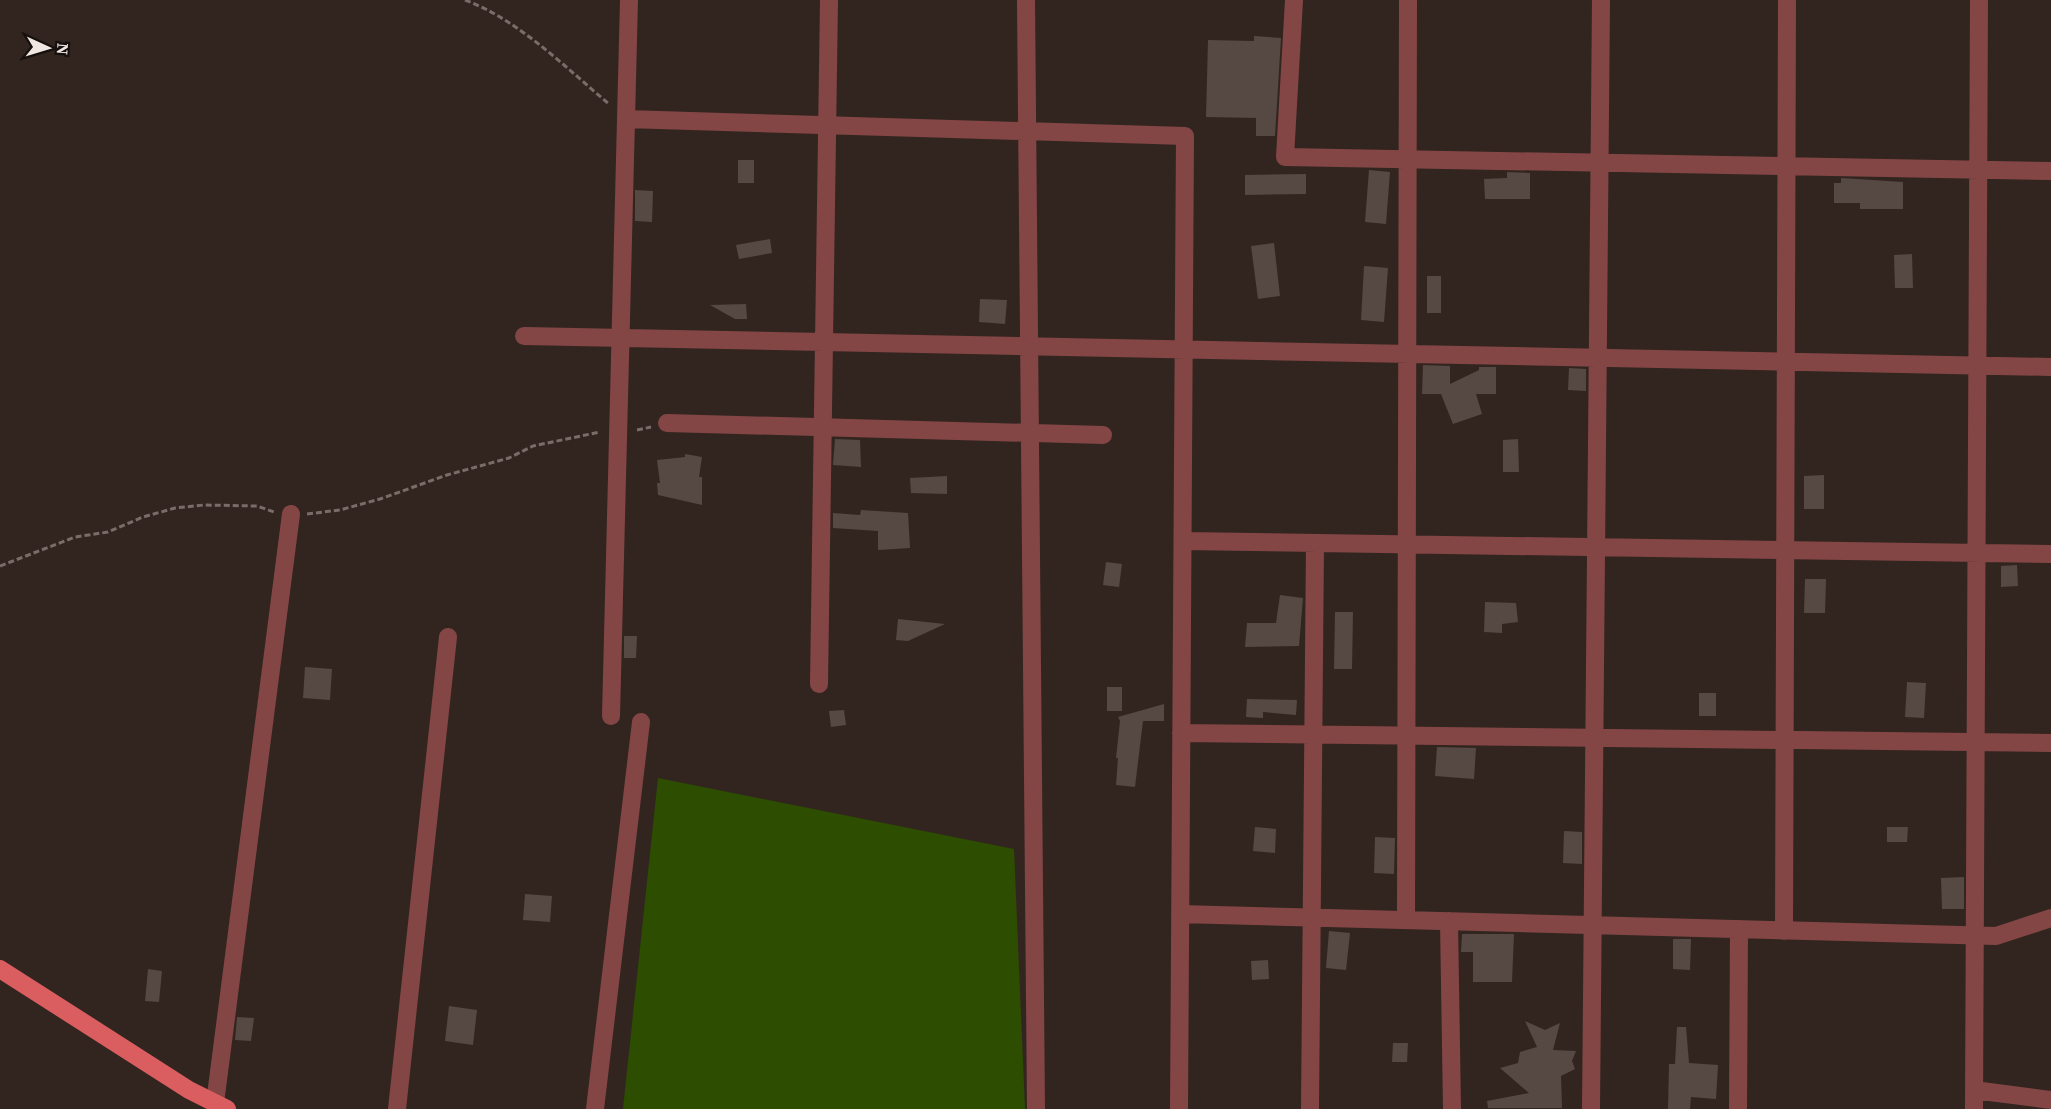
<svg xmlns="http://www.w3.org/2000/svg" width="2051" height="1109" font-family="'Source Serif 4',serif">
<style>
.green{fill:#2d4e00}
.building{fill:#564842}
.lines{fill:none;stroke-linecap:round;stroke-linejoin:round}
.path{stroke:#786d68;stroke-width:3;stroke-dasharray:6 3;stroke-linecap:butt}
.minor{stroke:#834645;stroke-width:18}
.major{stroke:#da5d60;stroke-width:18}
</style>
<rect width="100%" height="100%" fill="#32251f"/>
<path class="green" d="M658 778 1014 849 1025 1109H623Z"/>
<path class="building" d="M1254 36 1281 38 1275 136H1256V118L1206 117 1208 40 1254 41Z
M738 160H754V183H738Z
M1369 170 1390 172 1386 224 1365 222Z
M1507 172 1530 173V199H1485L1484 179 1507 178Z
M1306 174V194L1245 195V175Z
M1841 178 1903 182V209H1860V203H1834V183H1841Z
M635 190 653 191 652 222 635 221Z
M770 239 772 253 739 259 736 245Z
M1274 243 1280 296 1258 299 1251 246Z
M1912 254 1913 288H1895L1894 255Z
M1364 266 1388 268 1384 322 1361 320Z
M1427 276H1441V313H1427Z
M980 299 1007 300 1005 324 979 322Z
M746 304 747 319H735L710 305Z
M1423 365 1450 366V384L1479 370V367H1496V394H1476L1482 414 1453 424 1441 394H1422Z
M1569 368 1586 369V391L1568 390Z
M835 439 860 440 861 467 833 465Z
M1518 439 1519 472H1503V440Z
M685 454 702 457 699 477H702V505L658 495 657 483H660L657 460 685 457Z
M1824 475V509H1804V476Z
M947 476V494L911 493 910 478Z
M861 510 908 513 910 548 878 550V531L833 528V513L860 515Z
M1106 562 1122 564 1119 587 1103 585Z
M2017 565 2018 586 2001 587V566Z
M1805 579H1826L1825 613H1804Z
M1280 595 1303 598 1299 646 1245 647 1247 623H1276Z
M1485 602 1516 603 1518 622 1502 624V633L1484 632Z
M1335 612H1353L1352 669H1334Z
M898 619 945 624 908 641 896 640Z
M624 636H637L636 658H624Z
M305 667 332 669 330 700 303 698Z
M1907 682 1926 683 1924 718 1905 717Z
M1107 687H1122V711H1107Z
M1699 693H1716V716H1699Z
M1247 699 1297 700 1296 715 1263 712V718L1246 717Z
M1164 704V721H1143L1135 787 1116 785 1118 758H1116L1120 721 1118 717Z
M844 710 846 725 831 727 829 711Z
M1437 747 1476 748 1474 779 1435 776Z
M1255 827 1276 829 1275 853 1253 851Z
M1887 827H1908L1907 842H1887Z
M1564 831 1582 832V864L1563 863Z
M1375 837 1395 838 1394 874 1374 873Z
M1964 877V909H1942L1941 878Z
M525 894 552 896 550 922 523 920Z
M1329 931 1350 933 1346 970 1326 968Z
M1462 934H1514L1512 982H1473V952H1461Z
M1673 939H1691L1690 970 1673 969Z
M1268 960 1269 979 1252 980 1251 961Z
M148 969 162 971 159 1002 145 1001Z
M449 1006 477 1010 473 1045 445 1041Z
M237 1017 254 1018 251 1041 235 1040Z
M1525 1021 1545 1030 1560 1023 1553 1050 1576 1051 1572 1061 1575 1069 1561 1076 1562 1108H1488L1487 1101 1529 1093 1500 1068 1518 1063 1520 1052 1537 1047Z
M1677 1027H1686L1689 1063 1718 1065 1716 1099 1691 1097 1690 1109H1668L1669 1064H1675Z
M1393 1043H1408L1407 1062H1392Z"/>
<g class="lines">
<path class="path" d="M465 0C519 20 566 68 609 104
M637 430 651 427
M307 514 340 510 380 499 447 475 509 458 533 446 600 432
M0 566 75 537 108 532 143 517 175 508 204 505 257 506 274 512"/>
<path class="minor" d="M1026 0 1036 1109
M1294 0 1285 157 2051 171
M626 119 1185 136 1179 1109
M524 336 2051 367
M667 423 1103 435
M1183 541 2051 554
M819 684 829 0
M611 716 629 0
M1181 733 2051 743
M1180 914 1996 936 2051 918
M1406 920 1408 0
M1449 921 1452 1109
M1784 931 1787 0
M1974 1090 2051 1100
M215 1103 291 514
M397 1109 448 637
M595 1109 641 722
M1310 1109 1315 544
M1591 1109 1601 0
M1738 1109 1739 929
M1974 1109 1979 0"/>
<path class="major" d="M0 969 189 1090 227 1109"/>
</g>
<g transform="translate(48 48) rotate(94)" stroke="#150f0d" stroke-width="4.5" paint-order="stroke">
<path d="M0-4.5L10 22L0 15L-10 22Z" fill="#f0e7e3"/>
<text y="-9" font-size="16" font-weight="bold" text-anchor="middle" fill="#f0e7e3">N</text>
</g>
</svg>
